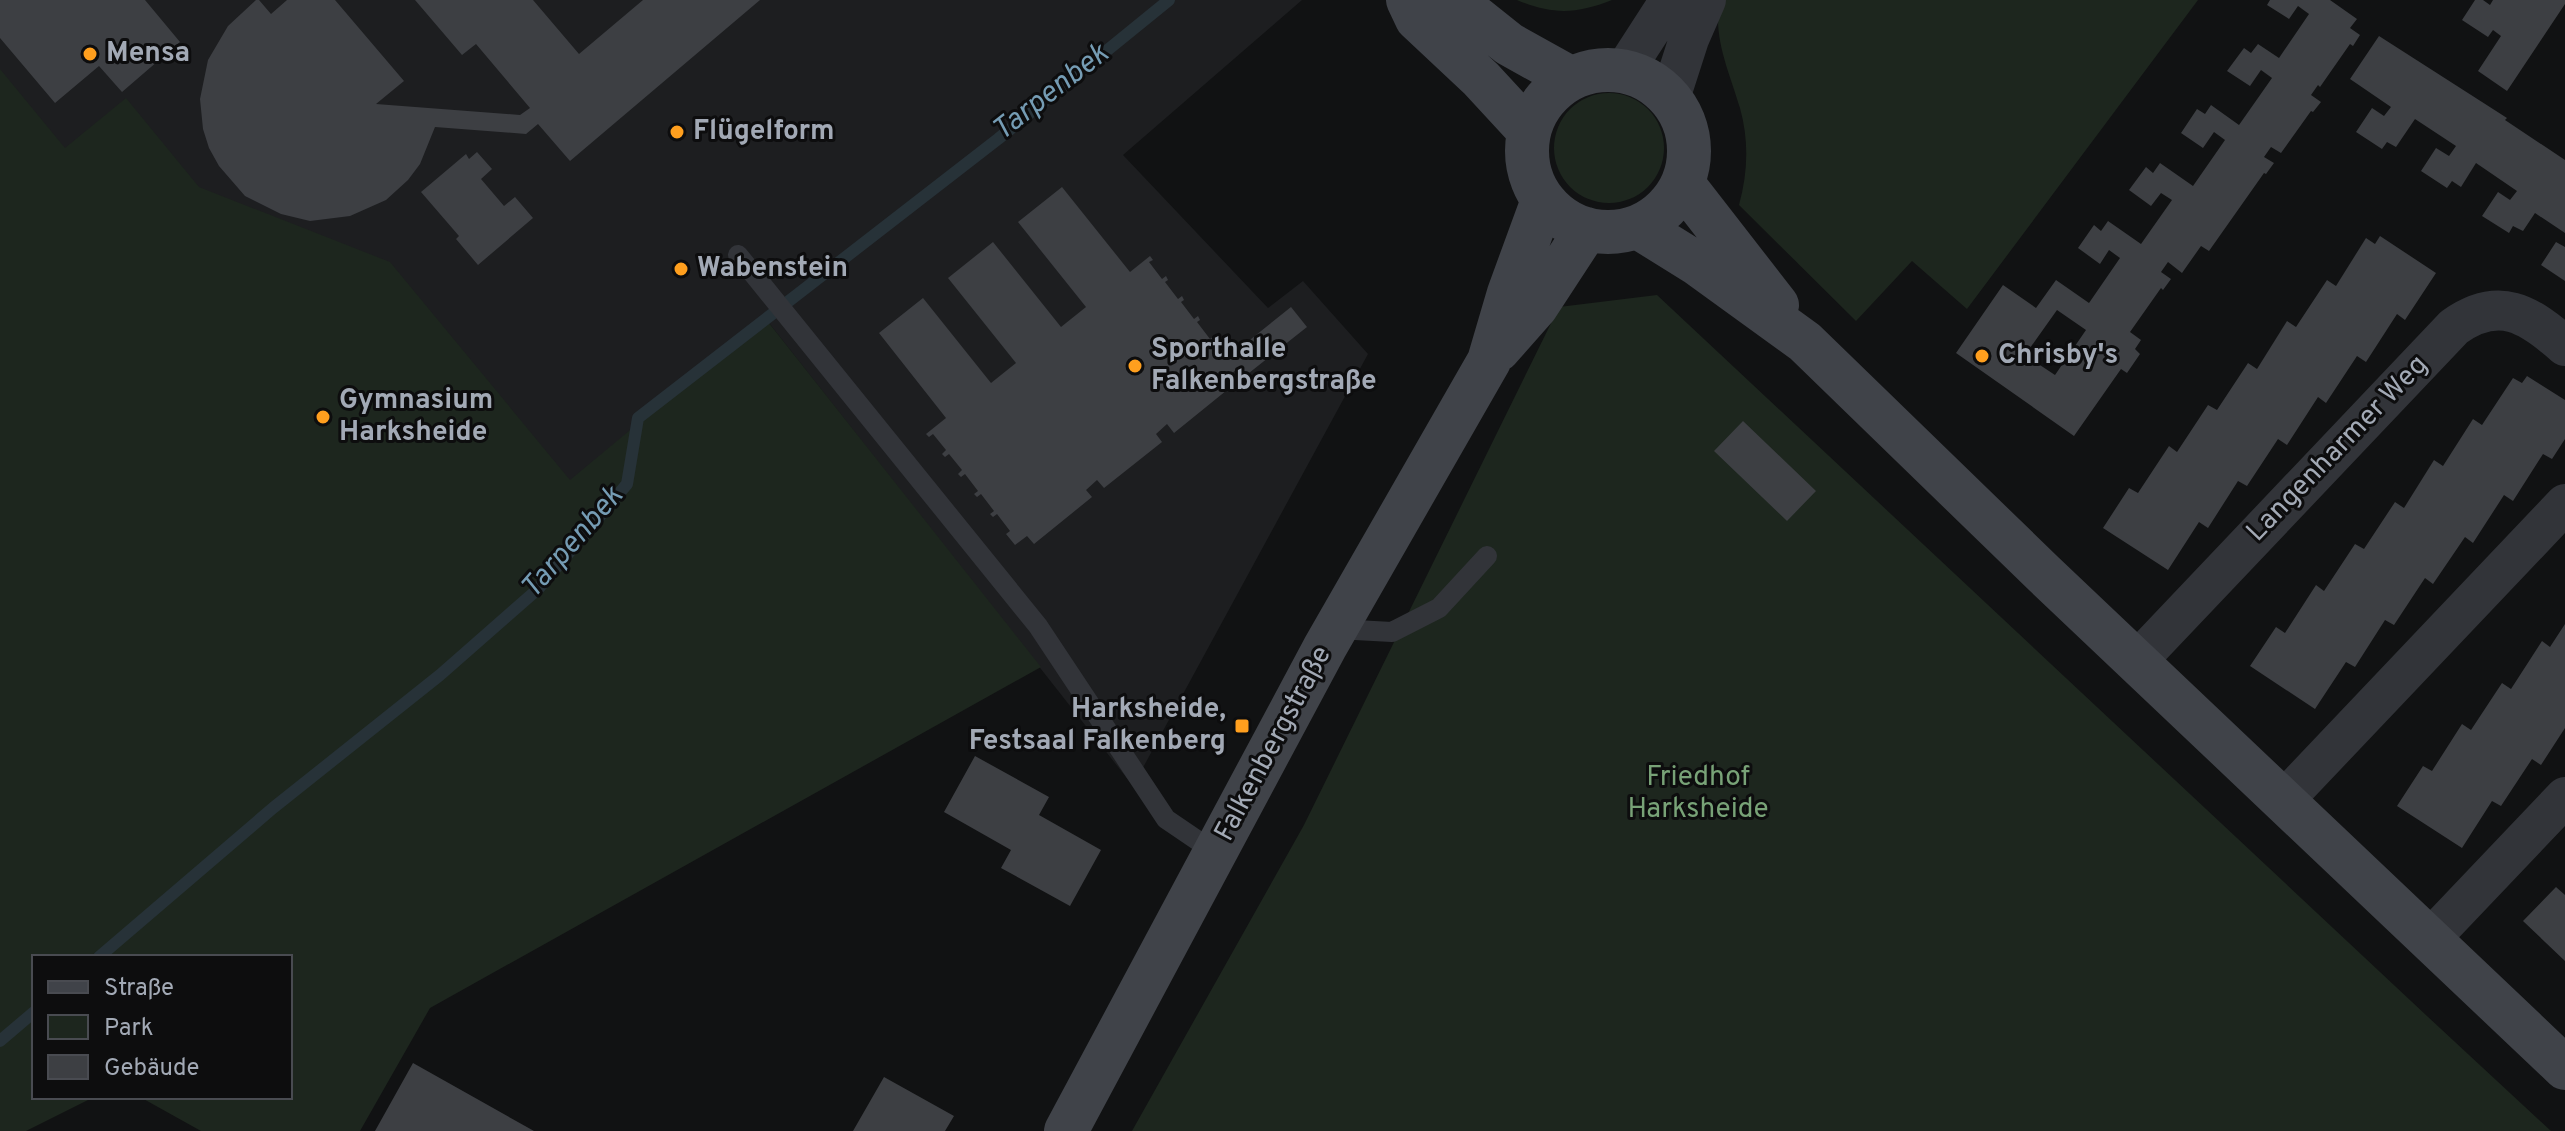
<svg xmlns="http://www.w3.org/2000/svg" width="2565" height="1131" font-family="Overpass,sans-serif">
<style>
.built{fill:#1d1e20}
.green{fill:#1d261e}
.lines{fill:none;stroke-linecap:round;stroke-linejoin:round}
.stream{stroke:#273238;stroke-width:12}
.building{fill:#3d3f43;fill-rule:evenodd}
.lane{stroke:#323439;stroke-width:20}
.street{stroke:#323439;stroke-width:40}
.secondary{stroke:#404349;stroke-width:44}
.poi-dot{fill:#ff9f1e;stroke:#0d0d0e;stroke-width:3}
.labels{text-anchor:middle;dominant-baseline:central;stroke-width:6;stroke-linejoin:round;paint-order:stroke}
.poi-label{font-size:28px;font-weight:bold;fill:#a2a9b5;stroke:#0d0d0e;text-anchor:start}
.street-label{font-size:28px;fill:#a2a9b5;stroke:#0d0d0e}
.park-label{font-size:28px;fill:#78a277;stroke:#0d0d0e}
.water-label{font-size:30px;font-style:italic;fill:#759cb4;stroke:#0d0d0e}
</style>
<rect width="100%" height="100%" fill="#111213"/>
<path class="built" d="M0 0H1302L1123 155 1268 308 1303 281 1368 354 1133 786 765 318 0 959Z"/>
<path class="green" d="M1517 0H1612C1577 14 1552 15 1517 0Z
M1720 0H2198L1967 309 1912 261 1856 321 1739 205C1748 172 1749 141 1740 108 1730 73 1712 37 1720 0Z
M0 69 65 148 126 98 199 187 390 262 570 480 765 318 1041 667 430 1008 360 1131H201L140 1097H290V957H34V1097H94L26 1131H0Z
M1554 148a55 55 0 1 1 110 0a55 55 0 1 1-110 0Z
M1657 295 2427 1016 2551 1131H1132L1304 825 1559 307Z"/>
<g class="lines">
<path class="stream" d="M99 957 273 808 440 675 538 589 627 484 638 418 998 139 1169 0
M0 1041 34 1012"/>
</g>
<path class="building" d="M0 0H145L180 42 122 92 99 66 55 103 0 38Z
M256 0H259L271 14 287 0H335L404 81 376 104 520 115 530 108 476 44 462 55 415 0H533L579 54 643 0H760L570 161 538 124 526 134 435 127 420 164 408 180 386 200 350 216 310 221 281 214 245 196 219 166 209 148 203 129 200 99 208 60 228 26Z
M2270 0H2330L2357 19 2350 28 2360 35 2353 46 2350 44 2320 87 2318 85 2311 95 2321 102 2313 112 2311 111 2281 153 2271 147 2264 157 2274 163 2266 174 2264 173 2209 251 2201 246 2182 273 2168 262 2161 272 2171 279 2163 290 2161 288 2130 332 2141 340 2135 349 2140 354 2127 373 2121 369 2074 436 1956 353 2003 285 2036 308 2056 280 2089 303 2120 258 2109 250 2100 264 2078 248 2094 225 2101 231 2108 221 2141 244 2172 200 2161 193 2151 206 2129 190 2146 167 2153 173 2160 163 2193 186 2225 140 2214 132 2203 148 2181 133 2197 109 2205 114 2211 105 2239 125 2272 78 2261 70 2250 86 2227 71 2244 48 2251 53 2258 44 2279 58 2309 14 2298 6 2289 19 2267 5ZM2057 310 2086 330 2055 375 2025 355Z
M2475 0H2483L2490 5 2493 0H2565V4L2507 91 2478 71 2501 36 2493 30 2488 37 2462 20Z
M2379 36 2507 118 2505 120 2565 160V233L2535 213 2523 231 2513 226 2509 233 2482 216 2498 192 2510 200 2517 191 2476 163 2461 187 2452 181 2447 188 2421 171 2436 148 2449 156 2456 146 2415 119 2396 147 2387 142 2382 149 2356 132 2372 108 2384 116 2391 107 2350 79Z
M477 152 492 169 481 179 504 206 515 197 533 218 478 265 456 239 459 236 421 192 466 154 469 159Z
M1062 187 1130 272 1150 256 1153 260 1149 262 1162 279 1166 276 1168 280 1165 282 1178 299 1182 296 1184 300 1181 302 1194 319 1198 316 1200 320 1197 322 1210 339 1214 336 1216 340 1213 342 1226 359 1291 307 1307 327 1244 377 1237 369 1226 378 1232 386 1174 433 1167 424 1156 434 1162 442 1104 488 1097 480 1086 490 1092 497 1034 544 1027 536 1015 545 1006 534 1010 531 997 514 993 517 990 514 994 511 981 494 977 497 974 494 978 491 965 474 961 477 958 474 962 470 949 454 945 457 942 454 946 450 933 434 929 437 926 434 946 418 879 333 923 298 991 383 1016 363 948 278 993 242 1061 327 1086 307 1018 222Z
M2380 236 2436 273 2405 320 2397 314 2366 362 2357 356 2326 403 2318 397 2287 445 2278 439 2247 486 2238 481 2208 528 2199 522 2168 570 2103 528 2129 488 2138 493 2169 446 2177 452 2208 405 2217 410 2248 363 2257 369 2287 321 2296 327 2327 280 2336 286 2366 238 2375 244Z
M2556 242 2565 247V281L2541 265Z
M2527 376 2565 400V439L2552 459 2543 454 2513 501 2504 495 2473 543 2465 537 2433 584 2425 578 2394 625 2385 620 2355 667 2346 662 2315 709 2250 666 2276 627 2285 633 2316 585 2324 591 2355 544 2364 549 2395 502 2404 508 2434 460 2443 466 2473 419 2482 425 2513 378 2522 383Z
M1743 421 1816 491 1787 521 1714 451Z
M2565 624V728L2541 765 2532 759 2501 806 2492 801 2462 848 2397 806 2423 766 2432 771 2462 724 2471 730 2502 683 2511 689 2542 641 2550 647Z
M975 756 1049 797 1039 815 1101 850 1070 906 1001 868 1011 850 944 812Z
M2556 887 2565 895V961L2523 921Z
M413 1063 534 1131H375Z
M884 1077 954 1116 945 1131H853Z"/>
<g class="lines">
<path class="lane" d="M738 255 1038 626 1166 819 1216 853
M1337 629 1392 632 1439 608 1487 556"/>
<path class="street" d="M1624 71 1670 0
M1670 98 1689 39 1706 0
M2136 662 2454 327C2499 295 2529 314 2565 346
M2283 801 2565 504
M2429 940 2565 797"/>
<path class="secondary" d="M1408 0 1417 19 1481 79 1529 131
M1454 0 1509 44 1570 78
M1527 151a81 81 0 1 1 162 0a81 81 0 1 1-162 0Z
M1683 184 1777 305
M1638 227 1696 263 1805 342 2043 573 2565 1068
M1498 350 1536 307 1587 229
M1066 1131 1325 647 1489 361 1509 293 1543 200"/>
</g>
<g class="poi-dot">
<circle cx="90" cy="54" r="8"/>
<circle cx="677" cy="132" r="8"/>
<circle cx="681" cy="269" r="8"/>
<circle cx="1982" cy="356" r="8"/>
<circle cx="1135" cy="366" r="8"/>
<circle cx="323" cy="417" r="8"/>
<rect x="1234" y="718" width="16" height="16" rx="4"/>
</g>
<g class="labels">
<g class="poi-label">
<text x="106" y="54">Mensa</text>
<text x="693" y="132">Flügelform</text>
<text x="697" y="269">Wabenstein</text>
<text x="1151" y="350">Sporthalle<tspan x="1151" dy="32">Falkenbergstraße</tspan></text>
<text x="1998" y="356">Chrisby's</text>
<text x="339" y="401">Gymnasium<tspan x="339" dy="32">Harksheide</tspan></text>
<text x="1226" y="710" text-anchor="end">Harksheide,<tspan x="1226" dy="32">Festsaal Falkenberg</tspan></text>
</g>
<g class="street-label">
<text transform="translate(2338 449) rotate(-46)">Langenharmer Weg</text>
<text transform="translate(1274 744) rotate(-62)">Falkenbergstraße</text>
</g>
<g class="park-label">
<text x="1698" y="778">Friedhof<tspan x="1698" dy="32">Harksheide</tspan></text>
</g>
<g class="water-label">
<text transform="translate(1051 93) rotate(-38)">Tarpenbek</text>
<text transform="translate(573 543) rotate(-49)">Tarpenbek</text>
</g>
</g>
<rect x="32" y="955" width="260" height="144" fill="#0d0d0e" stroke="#494b51" stroke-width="2"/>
<rect x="48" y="981" width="40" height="12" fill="#404349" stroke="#494b51" stroke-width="2"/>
<text x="104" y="995" font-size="24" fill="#a2a9b5">Straße</text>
<rect x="48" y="1015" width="40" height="24" fill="#1d261e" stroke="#494b51" stroke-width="2"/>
<text x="104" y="1035" font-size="24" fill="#a2a9b5">Park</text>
<rect x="48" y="1055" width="40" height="24" fill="#3d3f43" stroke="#494b51" stroke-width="2"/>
<text x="104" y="1075" font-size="24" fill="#a2a9b5">Gebäude</text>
</svg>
